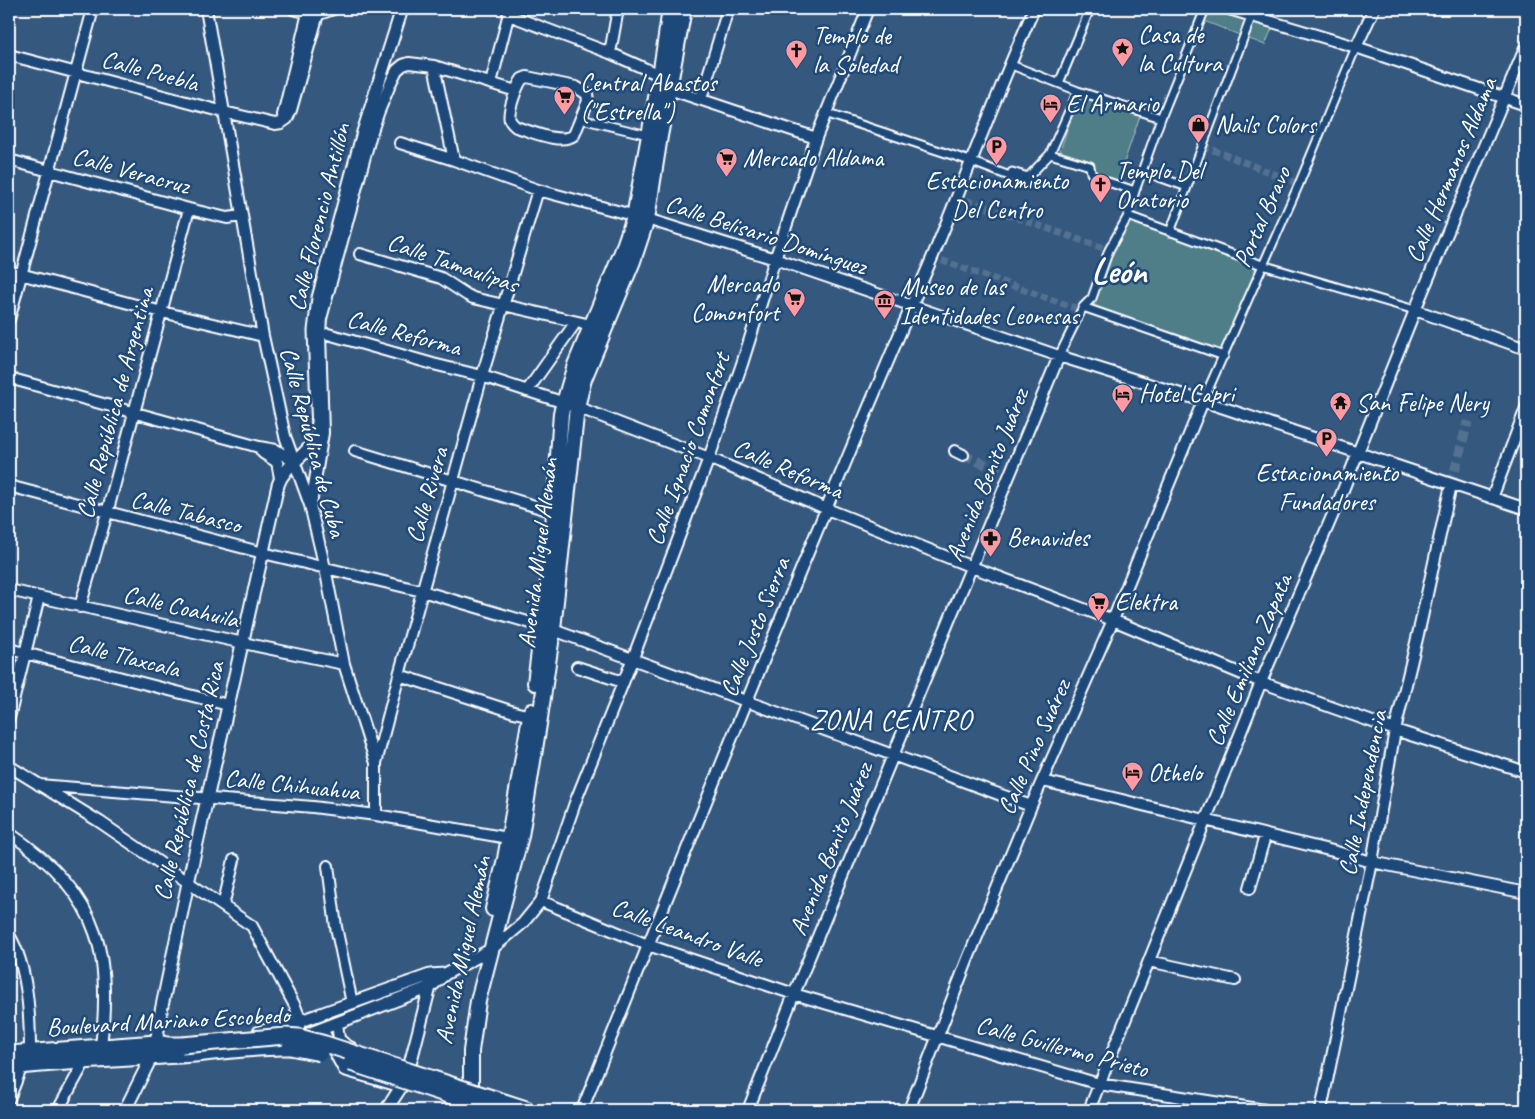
<svg xmlns="http://www.w3.org/2000/svg" width="1535" height="1119" font-family="Caveat,sans-serif">
<style>
.green{fill:#507e88;stroke:#a8bec4}
.lines{fill:none;stroke-linecap:round;stroke-linejoin:round}
.pedestrian-tunnel{stroke:#537191;stroke-width:7;stroke-dasharray:7 3.5;stroke-linecap:butt}
.minor-tunnel{stroke:#537191;stroke-width:10;stroke-dasharray:10 5;stroke-linecap:butt}
.pedestrian-casing{stroke:#fff;stroke-width:11}
.minor-casing{stroke:#fff;stroke-width:14}
.tertiary-casing{stroke:#fff;stroke-width:15}
.secondary-casing{stroke:#fff;stroke-width:18}
.primary-casing{stroke:#fff;stroke-width:19}
.pedestrian{stroke:#1f4a7a;stroke-width:7}
.minor{stroke:#1f4a7a;stroke-width:10}
.tertiary{stroke:#1f4a7a;stroke-width:11}
.secondary{stroke:#1f4a7a;stroke-width:14}
.primary{stroke:#1f4a7a;stroke-width:15}
.primary-bridge-casing{stroke:#fff;stroke-width:19;stroke-linecap:butt}
.primary-bridge{stroke:#1f4a7a;stroke-width:15}
.labels{text-anchor:middle;dominant-baseline:central;stroke-width:5;stroke-linejoin:round;paint-order:stroke}
.poi-label{font-size:25px;fill:#fff;stroke:#1f4a7a;text-anchor:start}
.street-label{font-size:25px;fill:#fff;stroke:#1f4a7a}
.quarter-label{font-size:28px;letter-spacing:1px;fill:#fff;stroke:#1f4a7a}
.town-label{font-size:35px;font-weight:bold;fill:#fff;stroke:#1f4a7a}
</style>
<rect width="100%" height="100%" fill="#35587e"/>
<filter id="ink" filterUnits="userSpaceOnUse"><feTurbulence type="fractalNoise" baseFrequency=".02" numOctaves="2"/><feDisplacementMap in="SourceGraphic" scale="10" xChannelSelector="R" yChannelSelector="G"/><feConvolveMatrix kernelMatrix="1 2 1 2 8 2 1 2 1" color-interpolation-filters="sRGB"/></filter>
<g filter="url(#ink)">
<path class="green" d="M1209 9H1221L1273 26 1265 45 1204 21Z
M1081 89 1142 110 1118 180 1091 171 1094 162 1060 151Z
M1125 220 1257 267 1222 351 1094 306Z"/>
<g class="lines">
<path class="pedestrian-tunnel" d="M1203 146 1299 184
M957 197 1109 250
M932 257 1081 310"/>
<path class="minor-tunnel" d="M963 455 1003 472
M1451 485 1468 421"/>
<defs>
<path id="pedestrian" d="M1009 64 1078 91 1161 118
M1059 83 1090 9
M825 113 970 161 1025 182 1028 177
M581 119 648 135
M1050 154 1090 166 1091 173 1096 178 1135 191
M1142 171 1187 187
M1012 172 1028 177 1050 154 1078 91
M1128 216 1262 265 1415 310
M1170 232 1252 15
M1083 307 1224 356
M1059 356 1083 307 1092 298 1109 250 1128 216 1135 191 1161 118 1205 9
M1203 401 1299 184 1356 47"/>
<path id="minor" d="M206 9 263 336 285 436 310 505 325 568 344 664 376 763
M1229 9 1356 47 1526 105
M509 15 610 53 666 78
M1356 47 1374 9
M610 53 618 9
M9 55 224 112 275 124 281 123
M434 66 454 160
M527 77 576 87 587 94 588 101 574 135C560 145 531 131 516 127 514 125 511 123 510 120 507 112 517 86 522 79Z
M491 83 510 9
M669 89 816 138
M701 99 728 9
M283 115 308 13
M281 123 287 119 291 110 318 14
M400 143 454 160 538 190 647 219 775 259 1059 356 1203 401 1526 509
M9 160 189 209 227 218 242 216
M360 254 441 278 467 295 473 298 591 325
M9 271 162 312 263 336
M1415 310 1526 349
M9 320 93 9
M328 334 433 364 482 376 577 407 709 458 827 509 972 567 1113 620 1261 682 1395 730 1526 772
M9 378 259 447 276 450 293 461
M527 391 576 322
M259 447 263 453 277 462 280 478
M355 451 554 512
M955 451 963 455
M9 486 263 553 422 591 548 628 1031 806
M1492 498 1526 408
M311 504 323 433 320 333 321 319 371 134 379 111 392 80 397 70 403 65 409 63 434 66 516 91
M9 590 243 643 344 664
M80 607 107 513 189 209
M9 649 228 705
M577 667 623 682
M399 675 514 712 531 716
M9 718 39 597
M9 766 100 822 252 926 295 1006 301 1021 296 1033 289 1039
M1043 781 1333 851 1372 862 1526 893
M39 785 313 807 376 815 508 838
M376 815V763L399 675 482 376 538 190
M9 833C45 857 81 891 95 933 107 967 105 1012 101 1047
M328 866 336 927 352 1003
M1250 888 1265 836
M541 901 648 945 794 994 1099 1084 1265 1110
M223 906 234 860
M9 935C28 966 30 1016 30 1052
M492 949 523 923 541 901 576 800 633 658 709 458 742 364 775 259 816 138 868 9
M1149 961 1235 980
M337 1023 339 1039 346 1045 352 1048
M322 1029 344 1070 399 1086
M9 1099 22 1066
M58 1110 85 1061
M582 1110C696 825 811 540 932 258 967 175 997 91 1034 9
M748 1110 794 994 1059 356
M909 1110 967 961 1031 806 1113 620 1203 401
M1089 1110 1261 682 1339 500 1415 310 1526 46
M1321 1110 1372 862 1395 730 1420 626 1451 485"/>
<path id="tertiary" d="M294 9 318 14 332 9
M259 1032 301 1021 430 975 445 974
M298 1038 430 987 445 974 492 949
M125 1110 152 1056 156 1043 161 1011 188 883 278 485C285 463 312 454 318 431L314 331 318 298 363 132 402 9
M386 1110 401 1087 409 1068 430 987V982"/>
<path id="secondary" d="M535 683 551 556 561 413 575 365 622 252 634 217 660 76 670 9
M493 909 505 859 531 711
M471 1110V1051L478 1001 521 836 540 718 553 629 577 407 584 379 633 261 647 219 660 136 684 9"/>
<path id="primary" d="M9 1054 156 1043 167 1045H182
M9 1067C71 1061 133 1058 195 1054 226 1051 258 1046 290 1047"/>
</defs>
<use href="#pedestrian" class="pedestrian-casing"/>
<use href="#minor" class="minor-casing"/>
<use href="#tertiary" class="tertiary-casing"/>
<use href="#secondary" class="secondary-casing"/>
<use href="#primary" class="primary-casing"/>
<use href="#pedestrian" class="pedestrian"/>
<use href="#minor" class="minor"/>
<use href="#tertiary" class="tertiary"/>
<use href="#secondary" class="secondary"/>
<use href="#primary" class="primary"/>
<defs>
<path id="primary-bridge" d="M182 1045 285 1036 299 1037 325 1044 529 1110
M290 1047 320 1053
M351 1063 494 1110"/>
</defs>
<use href="#primary-bridge" class="primary-bridge-casing"/>
<use href="#primary-bridge" class="primary-bridge"/>
</g>
</g>
<defs>
<symbol id="sight-pin" viewBox="-11 -11 22 30"><path d="M0 17L-7.5 6A9.5 9.5 0 1 1 7.5 6Z" fill="#ff9aa2" stroke="#1f4a7a"/><path d="M0-6L1.8-2.2L6-1.7L2.9 1.2L3.7 5.4L0 3.3L-3.7 5.4L-2.9 1.2L-6-1.7L-1.8-2.2Z" fill="#111"/></symbol>
<symbol id="church-pin" viewBox="-11 -11 22 30"><path d="M0 17L-7.5 6A9.5 9.5 0 1 1 7.5 6Z" fill="#ff9aa2" stroke="#1f4a7a"/><path d="M-1.2-6h2.4v3.5h3.3v2.4h-3.3V6h-2.4V-.1h-3.3v-2.4h3.3Z" fill="#111"/></symbol>
<symbol id="supermarket-pin" viewBox="-11 -11 22 30"><path d="M0 17L-7.5 6A9.5 9.5 0 1 1 7.5 6Z" fill="#ff9aa2" stroke="#1f4a7a"/><path d="M-6-5.5h2.5l.6 2H6L4.5 2H-2.5L-4.4-4H-6ZM-1.5 3.2a1.3 1.3 0 1 0 .1 0ZM3 3.2a1.3 1.3 0 1 0 .1 0Z" fill="#111"/></symbol>
<symbol id="hotel-pin" viewBox="-11 -11 22 30"><path d="M0 17L-7.5 6A9.5 9.5 0 1 1 7.5 6Z" fill="#ff9aa2" stroke="#1f4a7a"/><path d="M-6-4.5h1.5V1H6V5H4.5V3h-9V5H-6ZM-4 0a1.8 1.8 0 1 1 3.6 0ZM.5 0V-2.5h3Q6-2.5 6 0Z" fill="#111"/></symbol>
<symbol id="shop-pin" viewBox="-11 -11 22 30"><path d="M0 17L-7.5 6A9.5 9.5 0 1 1 7.5 6Z" fill="#ff9aa2" stroke="#1f4a7a"/><path d="M-5-2.5h2.3a2.7 3.5 0 0 1 5.4 0H5L5.5 6h-11ZM-1.5-2.5h3a1.5 2.3 0 0 0-3 0Z" fill="#111"/></symbol>
<symbol id="parking-pin" viewBox="-11 -11 22 30"><path d="M0 17L-7.5 6A9.5 9.5 0 1 1 7.5 6Z" fill="#ff9aa2" stroke="#1f4a7a"/><path d="M-3.5-5.5H1a3.5 3.5 0 0 1 0 7H-1V5.5H-3.5ZM-1-3.4V-.6H.8a1.4 1.4 0 0 0 0-2.8Z" fill="#111"/></symbol>
<symbol id="museum-pin" viewBox="-11 -11 22 30"><path d="M0 17L-7.5 6A9.5 9.5 0 1 1 7.5 6Z" fill="#ff9aa2" stroke="#1f4a7a"/><path d="M0-6L6-3V-2H-6V-3ZM-5-1h2V3h-2ZM-1-1h2V3h-2ZM3-1h2V3H3ZM-6 4H6V6H-6Z" fill="#111"/></symbol>
<symbol id="temple-pin" viewBox="-11 -11 22 30"><path d="M0 17L-7.5 6A9.5 9.5 0 1 1 7.5 6Z" fill="#ff9aa2" stroke="#1f4a7a"/><path d="M0-6L5-2H3V0L6.5 2.5H4V6H1.5V3h-3V6H-4V2.5H-6.5L-3 0V-2H-5Z" fill="#111"/></symbol>
<symbol id="pharmacy-pin" viewBox="-11 -11 22 30"><path d="M0 17L-7.5 6A9.5 9.5 0 1 1 7.5 6Z" fill="#ff9aa2" stroke="#1f4a7a"/><path d="M-2-6h4v4h4v4h-4v4h-4v-4h-4v-4h4Z" fill="#111"/></symbol>
</defs>
<g fill-rule="evenodd">
<use href="#sight-pin" x="1110" y="36" width="25" height="34"/>
<use href="#church-pin" x="784" y="38" width="25" height="34"/>
<use href="#supermarket-pin" x="552" y="84" width="25" height="34"/>
<use href="#hotel-pin" x="1038" y="92" width="25" height="34"/>
<use href="#shop-pin" x="1186" y="112" width="25" height="34"/>
<use href="#parking-pin" x="984" y="134" width="25" height="34"/>
<use href="#supermarket-pin" x="714" y="146" width="25" height="34"/>
<use href="#church-pin" x="1088" y="172" width="25" height="34"/>
<use href="#supermarket-pin" x="782" y="286" width="25" height="34"/>
<use href="#museum-pin" x="872" y="288" width="25" height="34"/>
<use href="#hotel-pin" x="1110" y="382" width="25" height="34"/>
<use href="#temple-pin" x="1328" y="390" width="25" height="34"/>
<use href="#parking-pin" x="1314" y="426" width="25" height="34"/>
<use href="#pharmacy-pin" x="978" y="526" width="25" height="34"/>
<use href="#supermarket-pin" x="1086" y="590" width="25" height="34"/>
<use href="#hotel-pin" x="1120" y="760" width="25" height="34"/>
</g>
<g class="labels">
<g class="poi-label">
<text x="1138" y="35">Casa de<tspan x="1138" dy="29">la Cultura</tspan></text>
<text x="813" y="36">Templo de<tspan x="813" dy="29">la Soledad</tspan></text>
<text x="580" y="83">Central Abastos<tspan x="580" dy="29">("Estrella")</tspan></text>
<text x="1066" y="104">El Armario</text>
<text x="1215" y="125">Nails Colors</text>
<text x="743" y="158">Mercado Aldama</text>
<text x="1116" y="171">Templo Del<tspan x="1116" dy="29">Oratorio</tspan></text>
<text x="997" y="181" text-anchor="middle">Estacionamiento<tspan x="997" dy="29">Del Centro</tspan></text>
<text x="779" y="284" text-anchor="end">Mercado<tspan x="779" dy="29">Comonfort</tspan></text>
<text x="900" y="287">Museo de las<tspan x="900" dy="29">Identidades Leonesas</tspan></text>
<text x="1139" y="394">Hotel Capri</text>
<text x="1356" y="403">San Felipe Nery</text>
<text x="1327" y="473" text-anchor="middle">Estacionamiento<tspan x="1327" dy="29">Fundadores</tspan></text>
<text x="1007" y="538">Benavides</text>
<text x="1115" y="602">Elektra</text>
<text x="1148" y="773">Othelo</text>
</g>
<g class="street-label">
<text transform="translate(150 71) rotate(15)">Calle Puebla</text>
<text transform="translate(1451 170) rotate(-67)">Calle Hermanos Aldama</text>
<text transform="translate(131 171) rotate(15)">Calle Veracruz</text>
<text transform="translate(319 217) rotate(-76)">Calle Florencio Antillón</text>
<text transform="translate(1262 217) rotate(-66)">Portal Bravo</text>
<text transform="translate(766 235) rotate(18)">Calle Belisario Domínguez</text>
<text transform="translate(453 263) rotate(19)">Calle Tamaulipas</text>
<text transform="translate(404 333) rotate(15)">Calle Reforma</text>
<text transform="translate(115 403) rotate(-75)">Calle República de Argentina</text>
<text transform="translate(313 442) rotate(75)">Calle República de Cuba</text>
<text transform="translate(688 449) rotate(-70)">Calle Ignacio Comonfort</text>
<text transform="translate(788 469) rotate(23)">Calle Reforma</text>
<text transform="translate(987 475) rotate(-68)">Avenida Benito Juárez</text>
<text transform="translate(427 495) rotate(-74)">Calle Rivera</text>
<text transform="translate(186 512) rotate(14)">Calle Tabasco</text>
<text transform="translate(538 553) rotate(-83)">Avenida Miguel Alemán</text>
<text transform="translate(181 607) rotate(13)">Calle Coahuila</text>
<text transform="translate(755 627) rotate(-68)">Calle Justo Sierra</text>
<text transform="translate(124 656) rotate(14)">Calle Tlaxcala</text>
<text transform="translate(1249 660) rotate(-67)">Calle Emiliano Zapata</text>
<text transform="translate(1034 747) rotate(-66)">Calle Pino Suárez</text>
<text transform="translate(189 781) rotate(-77)">Calle República de Costa Rica</text>
<text transform="translate(292 785) rotate(6)">Calle Chihuahua</text>
<text transform="translate(1363 793) rotate(-79)">Calle Independencia</text>
<text transform="translate(831 849) rotate(-68)">Avenida Benito Juárez</text>
<text transform="translate(687 933) rotate(20)">Calle Leandro Valle</text>
<text transform="translate(463 950) rotate(-78)">Avenida Miguel Alemán</text>
<text transform="translate(168 1021) rotate(-3)">Boulevard Mariano Escobedo</text>
<text transform="translate(1062 1047) rotate(15)">Calle Guillermo Prieto</text>
</g>
<g class="quarter-label">
<text x="891" y="719">ZONA CENTRO</text>
</g>
<g class="town-label">
<text x="1119" y="271">León</text>
</g>
</g>
<rect width="1535" height="1119" fill="none" stroke="#1f4a7a" stroke-width="30"/>
<rect x="15" y="15" width="1505" height="1089" fill="none" stroke="#fff" stroke-width="2" filter="url(#ink)"/>
</svg>
